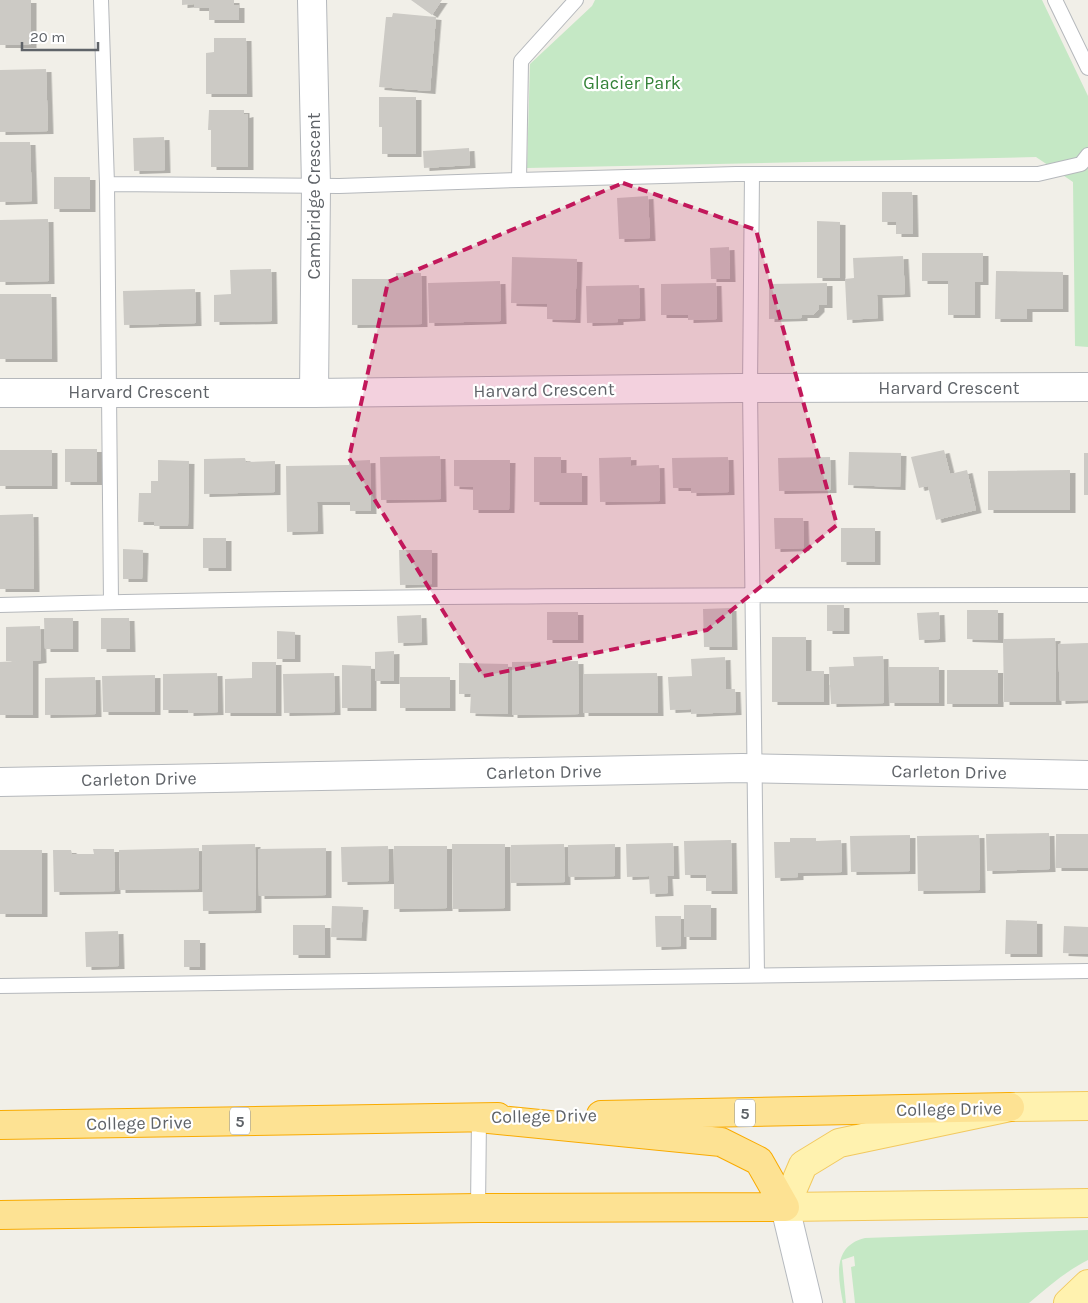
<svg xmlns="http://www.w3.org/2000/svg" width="1088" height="1303" font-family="Karla,sans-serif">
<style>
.green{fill:#c5e8c5}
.building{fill:#cccac5;filter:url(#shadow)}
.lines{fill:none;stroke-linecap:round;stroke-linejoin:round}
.service-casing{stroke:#b5b8bc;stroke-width:16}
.minor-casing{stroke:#b5b8bc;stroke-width:30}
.secondary-casing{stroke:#b6babf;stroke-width:30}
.primary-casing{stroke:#f2c960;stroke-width:30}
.motorway-casing{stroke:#f9ab00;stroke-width:30}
.service{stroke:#fff;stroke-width:14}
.minor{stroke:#fff;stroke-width:28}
.secondary{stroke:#fff;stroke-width:28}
.primary{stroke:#fff2af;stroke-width:28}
.motorway{stroke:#fde293;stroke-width:28}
.marked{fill:#c2185b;fill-opacity:0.2;stroke:#c2185b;stroke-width:4;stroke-dasharray:10 6;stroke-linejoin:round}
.labels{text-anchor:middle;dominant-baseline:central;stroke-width:4.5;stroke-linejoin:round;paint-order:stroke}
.shield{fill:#fff;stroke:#8f9295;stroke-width:1}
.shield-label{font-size:16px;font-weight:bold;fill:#5f6368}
.park-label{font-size:18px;fill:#348238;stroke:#fff}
.street-label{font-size:18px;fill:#5f6368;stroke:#fff}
</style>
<defs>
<filter id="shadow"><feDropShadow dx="5.5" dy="3" stdDeviation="0" flood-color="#0004"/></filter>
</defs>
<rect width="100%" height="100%" fill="#f1efe8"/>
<path class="green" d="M595 0H1042L1088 96V347L1075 346 1073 182 1036 157 527 168 530 64 592 6Z
M1088 1230V1260C1066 1271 1048 1287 1029 1303H855L851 1267 855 1266 854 1256 842 1260 846 1303H843C838 1277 832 1246 865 1238Z"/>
<path class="building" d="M0 0H31V45H0Z
M182 0H234V5H239V20H209V8H194V4L182 5Z
M411 0H442L432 15Z
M393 13 436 17 430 91 379 87 386 17H392Z
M214 38H246L247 94H206V53L214 52Z
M46 69 48 131 0 132V70Z
M379 97H416V154H382V127H379Z
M209 110H244V115L248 114V167H211V130H208Z
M164 137 165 170 134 171 133 138Z
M0 142H30L32 201 0 202Z
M469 148 470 165 424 168 423 151Z
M54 177H90V209H54Z
M882 192H912L913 234H896V222H882Z
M648 196 650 238 619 239 617 198Z
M48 219 49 281 0 282V220Z
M817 221 840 222V278H817Z
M729 247 730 279H711L710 248Z
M922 253H983V282H975V315H948V281H922Z
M903 256 905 294 877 295 878 318 847 320 845 279 854 278 853 258Z
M512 257 577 259 575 320 547 319V304L511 303Z
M271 269 272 321 214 322V295L231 294 230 270Z
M996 271 1063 272V309H1027V319H995Z
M396 273H421L422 324 352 325V279H396Z
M500 281 501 321 429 323 428 283Z
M716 283 717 319 688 320V315H661V284Z
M827 283V305H819V309L813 315H802V318L769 319V284Z
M639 285 640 318 618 319V322L587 323 586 286Z
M195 289 196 323 124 325 123 291Z
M0 294H51L52 359H0Z
M65 449H97V482H65Z
M0 450H52V486H0Z
M944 450 950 474 967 470 976 510 936 520 928 486 919 488 911 457Z
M849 452 901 453 900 487 848 485Z
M1084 453H1088V495H1084Z
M440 456 441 499 381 500 380 457Z
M534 457H561V473H582V502H534Z
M631 457V466L659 465 660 501 600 502 599 458Z
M728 457 729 492 691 493V488H673L672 458Z
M830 457 831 490 779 491 778 458Z
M245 458 246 462 275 461V492L204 494V459Z
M158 460 189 461 188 526H154V522H138L139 493H151V481H158Z
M370 460 371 511H350V502H317L318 531 287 532 286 466 349 465V461Z
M454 460H510L509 510H473V487L454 486Z
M1070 470V510H988V471Z
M33 514 34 589H0V515Z
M774 518H803L804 548 775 549Z
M841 528H875V562H841Z
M203 538H226V568H203Z
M123 549 143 550 142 579H123Z
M399 550H432V584L400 585Z
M827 605H844V631H827Z
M731 608 732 647H704L703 609Z
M967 610H998V640L967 639Z
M547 612H578V640H547Z
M939 612 940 639 919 640 917 613Z
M421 615 422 642 398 643 397 616Z
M44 618H73V649H45Z
M101 618H129L130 649H101Z
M40 626 41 660 33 661V715H0V662L20 661H6V627Z
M277 631 295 632V659H277Z
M772 637H806V671H824V702H772Z
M1055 638 1056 702H1004L1003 639Z
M1088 643V700L1060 701 1058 644Z
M394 651V681H375V652Z
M883 656 884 703 831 704 829 667 854 666 853 657Z
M725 657 726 689H735L736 712 691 714V709L670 710 668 677 692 676 691 659Z
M578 661 579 714 512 715V662Z
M252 662H276V713H225V679L252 678Z
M459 663 508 664V714L470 713 471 694H459Z
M342 665 371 666V708H342Z
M889 667H939V703H889Z
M947 670H998V704H947Z
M217 673 218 712 188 713V710H163V674Z
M334 673 335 712 284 713 283 674Z
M657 673 658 713H583V674Z
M155 675V712H103L102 676Z
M95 677 96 714 45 715V678Z
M400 677H450V708H400Z
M1049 833 1050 869 987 871 986 834Z
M1056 834H1088V868H1056Z
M910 835V871L851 872 850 836Z
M979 835 980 890 918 891 917 836Z
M790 838H816V841L841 840 842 872 798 873V877L775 878 774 842H790Z
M731 840 732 891H706V875H685L684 841Z
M673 843 674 876H667L668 893 650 894 649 876 627 877 626 844Z
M255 844 256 910 203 911 202 845Z
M452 844H505V908L453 909Z
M564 844 565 882 511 883V845Z
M615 844V876L569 877 568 845Z
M388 846 389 881 342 882 341 847Z
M394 846H447V908L394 909Z
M199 848V889L120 890 119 850Z
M326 848V895L259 896 258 849Z
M93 849H114L115 891 54 892 53 850H71L72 854H94Z
M0 850H42V914H0Z
M684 905H711V937H684Z
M332 906 363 907 361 938 331 937Z
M655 916H681V946L656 947Z
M1006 920 1037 921V954H1005Z
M293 925H325V955H293Z
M1064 926 1088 927V954L1063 953Z
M118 931 119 966 86 967 85 932Z
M184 940H200V967H184Z"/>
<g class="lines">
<defs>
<path id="service" d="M101 0 107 184 111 602
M576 0 521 61 519 180 736 174H1038L1081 164 1088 155
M1055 0 1088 68
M752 174 750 388 757 975
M107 184 339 186 519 180
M0 605C363 595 725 595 1088 595
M0 986 1088 971
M478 1208 479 1118"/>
<path id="minor" d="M312 0 316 186 314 393
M0 393H314L738 388 1088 387
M0 782 742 768 1088 775"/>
<path id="secondary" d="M785 1207 808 1303"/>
<path id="primary" d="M1088 1106 1010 1107 839 1143 803 1165 785 1207 1088 1203
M1068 1303 1088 1284"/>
<path id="motorway" d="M601 1115 1010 1107
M0 1125 498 1117
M0 1215 478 1208 785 1207 759 1161 721 1142 479 1118"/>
</defs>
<use href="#service" class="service-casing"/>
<use href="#minor" class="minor-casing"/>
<use href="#secondary" class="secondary-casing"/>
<use href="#primary" class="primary-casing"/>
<use href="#motorway" class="motorway-casing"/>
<use href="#service" class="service"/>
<use href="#minor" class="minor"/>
<use href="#secondary" class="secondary"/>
<use href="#primary" class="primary"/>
<use href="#motorway" class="motorway"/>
</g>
<path class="marked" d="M623 183 756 230 837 525 707 630 483 676 349 458 388 282Z"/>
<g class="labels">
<g class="shield">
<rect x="735" y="1099.5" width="20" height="27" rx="4"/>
<rect x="230" y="1107.5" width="20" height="27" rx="4"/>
</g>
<g class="shield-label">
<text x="745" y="1113">5</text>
<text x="240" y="1121">5</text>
</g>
<g class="park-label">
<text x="632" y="83">Glacier Park</text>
</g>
<g class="street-label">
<text transform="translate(314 196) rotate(-90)">Cambridge Crescent</text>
<text x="949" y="388">Harvard Crescent</text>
<text transform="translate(544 390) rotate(-1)">Harvard Crescent</text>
<text x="139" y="392">Harvard Crescent</text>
<text transform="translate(544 772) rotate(-1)">Carleton Drive</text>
<text transform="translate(949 772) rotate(1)">Carleton Drive</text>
<text transform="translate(139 779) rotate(-1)">Carleton Drive</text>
<text transform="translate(949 1109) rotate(-1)">College Drive</text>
<text transform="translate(544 1116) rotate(-1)">College Drive</text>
<text transform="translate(139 1123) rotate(-1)">College Drive</text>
</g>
</g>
<path d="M22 42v8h76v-8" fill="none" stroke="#5f6368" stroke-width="2.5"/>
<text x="30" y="42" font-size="15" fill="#5f6368" stroke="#ffffff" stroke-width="4" paint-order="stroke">20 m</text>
</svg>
